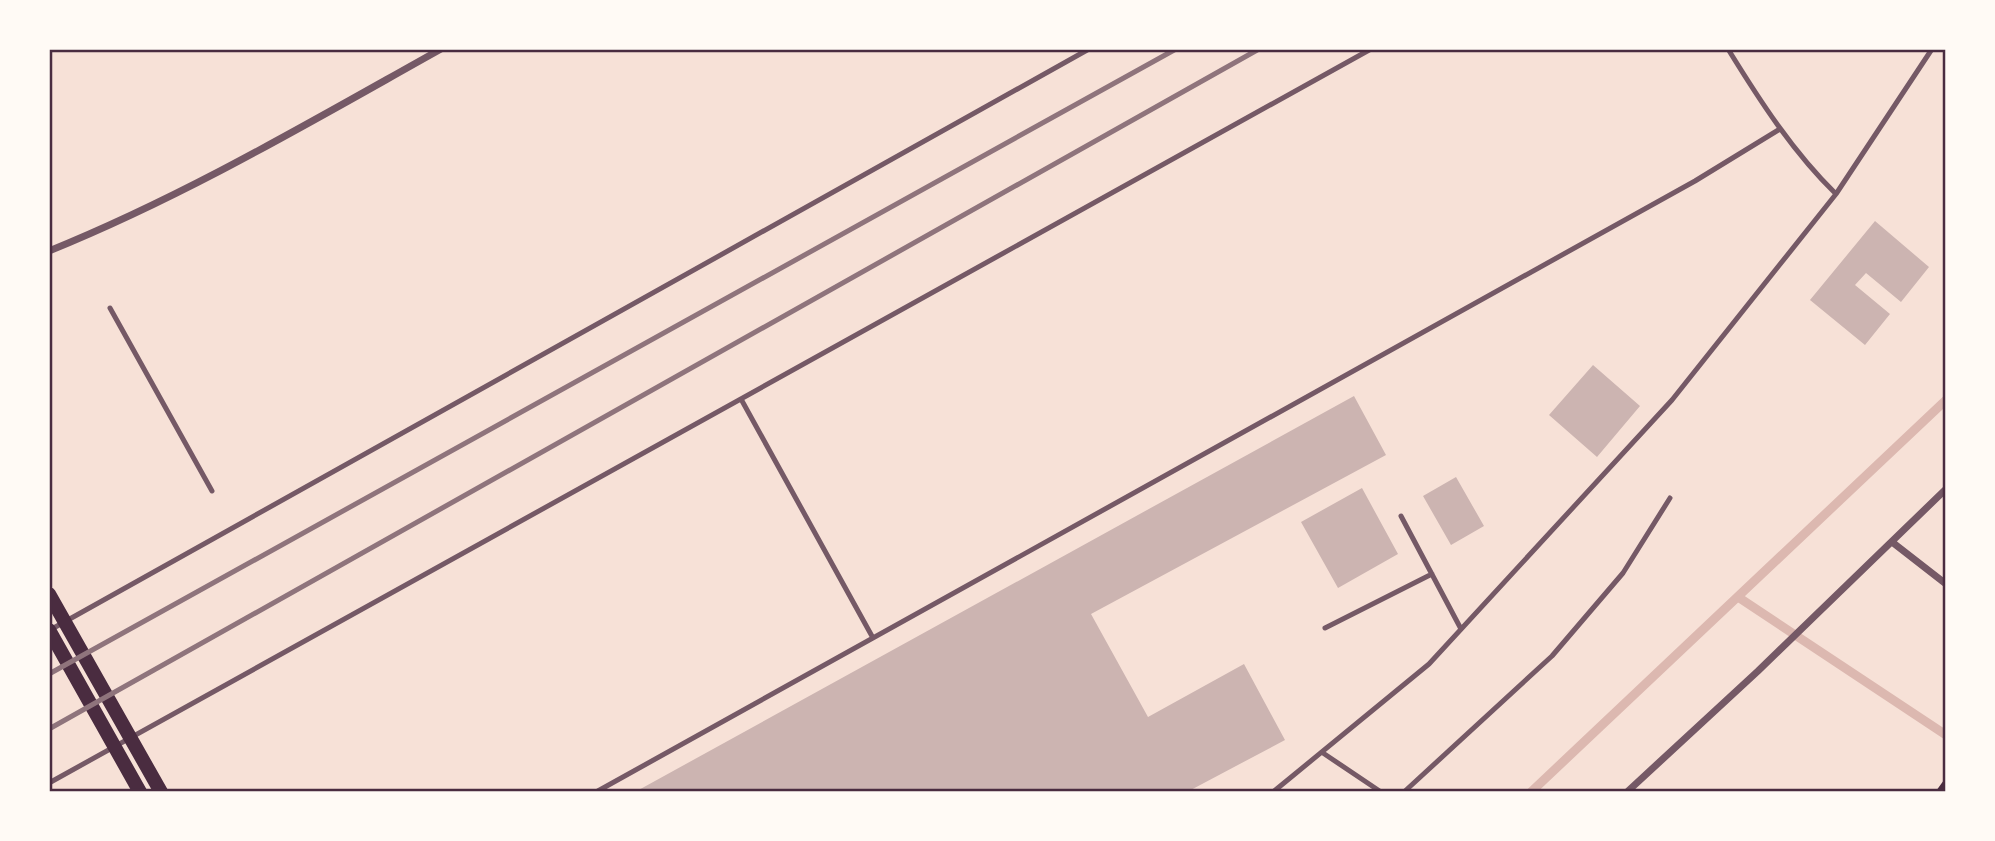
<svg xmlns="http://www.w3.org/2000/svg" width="1995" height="841" font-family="'Roboto Condensed',sans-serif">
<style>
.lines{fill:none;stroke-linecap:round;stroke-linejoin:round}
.stream{stroke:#dcb8b0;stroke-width:9}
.building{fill:#ccb4b1}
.path{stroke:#4a2c40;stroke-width:4.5}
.service{stroke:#755966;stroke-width:5}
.minor{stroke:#755966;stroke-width:7}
.secondary{stroke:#4a2c40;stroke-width:14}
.rail{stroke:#8f747c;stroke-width:5}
.neatline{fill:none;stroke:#4a2c40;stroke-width:2.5}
</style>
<rect width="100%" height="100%" fill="#f7e1d7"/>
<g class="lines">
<path class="stream" d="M1738 597 1946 735
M1531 792 1946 400"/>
</g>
<path class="building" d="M1875 221 1929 267 1901 302 1866 273 1855 285 1890 314 1865 345 1810 300Z
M1593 365 1640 406 1597 457 1549 415Z
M1354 396 1386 455 1091 614 1148 717 1244 664 1285 740 1187 792H635Z
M1456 477 1484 526 1451 545 1423 496Z
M1362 488 1398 554 1338 588 1301 522Z"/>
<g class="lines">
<path class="path" d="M1938 792 1946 781"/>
<path class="service" d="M1728 49C1760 101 1793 152 1836 194
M110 308 212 491
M741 399 873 638
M1401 516 1461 629
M1325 628 1432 574
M50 630 1089 49
M1323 753 1381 792
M49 783 1371 49
M596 792 1695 181 1780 129
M1273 792 1429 664 1672 400 1836 194 1932 49
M1404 792 1552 656 1623 573 1670 498"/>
<path class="minor" d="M49 251C185 196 312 121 441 49
M1892 542 1946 584
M1627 792 1758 671 1946 489"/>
<path class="secondary" d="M49 594 161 792
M49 630 140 792"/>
<path class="rail" d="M49 674 1176 49
M49 729 1259 49"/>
</g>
<rect width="1995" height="841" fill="none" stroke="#fffaf5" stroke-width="102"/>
<rect x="51" y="51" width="1893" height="739" class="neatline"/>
</svg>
